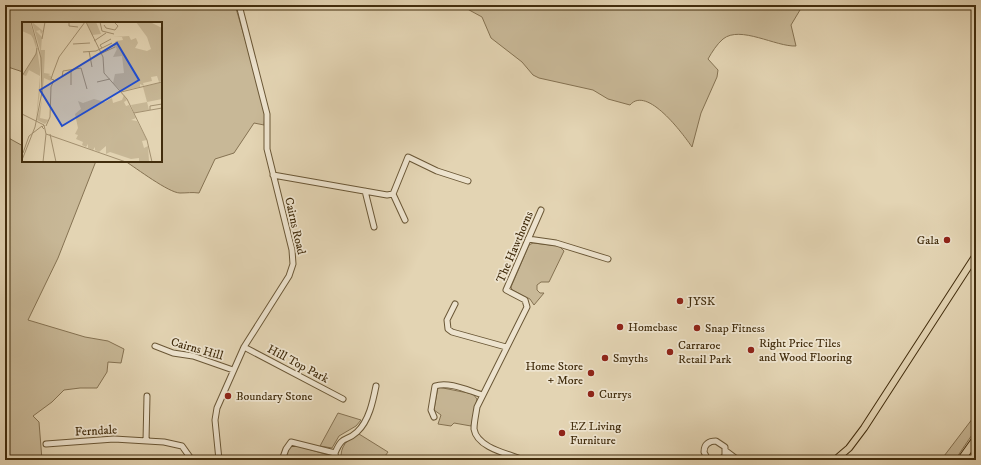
<svg xmlns="http://www.w3.org/2000/svg" width="981" height="465" font-family="'IM FELL DW Pica',serif">
<style>
.green{fill:#c8b897;stroke:#857252}
.lines{fill:none;stroke-linecap:round;stroke-linejoin:round}
.minor-casing{stroke:#6a5736;stroke-width:7}
.major-casing{stroke:#422d0d;stroke-width:8}
.highway-casing{stroke:#422d0d;stroke-width:9}
.minor{stroke:#ede3ce;stroke-width:5}
.major{stroke:#e3d4b3;stroke-width:6}
.highway{stroke:#e3d4b3;stroke-width:7}
.poi-dot{fill:#8f2418;stroke:#ede3ce;stroke-width:1.5}
.labels{text-anchor:middle;dominant-baseline:central;stroke-width:3.5;stroke-linejoin:round;paint-order:stroke}
.street-label{font-size:12px;fill:#422d0d;stroke:#ede3ce}
.poi-label{font-size:12px;fill:#422d0d;stroke:#ede3ce;text-anchor:start}
.inset-road{fill:none;stroke:#a39171;stroke-width:1}
.view{fill:#1d4ed8;fill-opacity:0.15;stroke:#1d4ed8;stroke-width:2}
.inset-edge{fill:none;stroke:#422d0d;stroke-width:2}
</style>
<rect width="100%" height="100%" fill="#e3d4b3"/>
<filter id="stains"><feTurbulence type="fractalNoise" baseFrequency=".005" numOctaves="4"/><feColorMatrix values="0 0 0 0 .2 0 0 0 0 .09 0 0 0 0 .02 0 0 0 .5 -.17"/></filter>
<radialGradient id="worn" r=".72"><stop offset=".6" stop-color="#630" stop-opacity="0"/><stop offset="1" stop-color="#630" stop-opacity=".3"/></radialGradient>
<path class="green" d="M5 5H235L257 80 265 115 264 125 254 123 234 153 215 159 199 193C192 192 187 193 180 193 169 193 136 168 125 161H161V23H23V72L5 66Z
M460 5H803L791 25 796 46C776 47 740 25 723 39 717 44 712 52 708 59L718 70 717 77 701 113 692 147C683 134 647 85 630 105L608 99 593 90 539 78 533 75 522 62 491 38 482 17Z
M5 136 23 146V161H96L58 258 28 320 85 337 108 341 124 349 121 363 108 362 107 372 97 388H80L64 390 52 402 33 416 39 422 42 460H5Z
M533 243 559 246 564 251 549 282H541L537 285V290L540 293H544L534 305 530 299 512 290 511 287 529 245Z
M438 387 473 394 477 399 471 426 454 423 451 426 438 424 441 415 434 410Z
M338 413 361 420 356 426 339 436 332 448 320 446Z
M976 414V429L955 460H941Z
M359 434 388 452 382 460H341C340 446 347 439 359 434Z
M294 445 332 456 334 460H285L288 449Z"/>
<g class="lines">
<defs>
<path id="minor" d="M273 175 387 195 393 194 405 220
M365 191 374 227
M393 194 408 157 437 171 468 181
M528 239 556 243 608 259
M455 304 447 320 448 329 452 332 506 347
M155 346 173 353 193 356 233 370
M244 347 343 399
M434 417 431 410 435 386C449 381 469 391 483 395
M146 441 147 396
M46 444 114 439 164 442 182 446 192 460
M726 451 738 460
M335 453C343 434 345 443 357 432 369 421 373 401 376 386
M335 453 336 460
M219 460 215 420 217 408 244 347 289 276 293 264 292 250 267 149V114L239 5
M282 460 286 449 291 442 335 453
M524 460C509 454 477 448 474 429 474 422 476 414 477 407L527 307 525 300 506 290 541 210
M708 460 704 452C704 444 709 441 716 441L725 447V455L721 460"/>
<path id="major" d="M835 460 849 448 864 428 976 255"/>
<path id="highway" d="M961 460 976 439
M975 460 976 458"/>
</defs>
<use href="#minor" class="minor-casing"/>
<use href="#major" class="major-casing"/>
<use href="#highway" class="highway-casing"/>
<use href="#minor" class="minor"/>
<use href="#major" class="major"/>
<use href="#highway" class="highway"/>
</g>
<g class="poi-dot">
<circle cx="947" cy="240" r="4"/>
<circle cx="680" cy="301" r="4"/>
<circle cx="620" cy="327" r="4"/>
<circle cx="697" cy="328" r="4"/>
<circle cx="751" cy="350" r="4"/>
<circle cx="670" cy="352" r="4"/>
<circle cx="605" cy="358" r="4"/>
<circle cx="591" cy="373" r="4"/>
<circle cx="591" cy="394" r="4"/>
<circle cx="228" cy="396" r="4"/>
<circle cx="562" cy="433" r="4"/>
</g>
<g class="labels">
<g class="street-label">
<text transform="translate(295 226) rotate(77)">Cairns Road</text>
<text transform="translate(515 247) rotate(-67)">The Hawthorns</text>
<text transform="translate(197 349) rotate(16)">Cairns Hill</text>
<text transform="translate(298 364) rotate(28)">Hill Top Park</text>
<text transform="translate(96 431) rotate(-3)">Ferndale</text>
</g>
<g class="poi-label">
<text x="939" y="240" text-anchor="end">Gala</text>
<text x="688" y="301">JYSK</text>
<text x="628" y="327">Homebase</text>
<text x="705" y="328">Snap Fitness</text>
<text x="759" y="343">Right Price Tiles<tspan x="759" dy="14">and Wood Flooring</tspan></text>
<text x="678" y="345">Carraroe<tspan x="678" dy="14">Retail Park</tspan></text>
<text x="613" y="358">Smyths</text>
<text x="583" y="366" text-anchor="end">Home Store<tspan x="583" dy="14">+ More</tspan></text>
<text x="599" y="394">Currys</text>
<text x="236" y="396">Boundary Stone</text>
<text x="570" y="426">EZ Living<tspan x="570" dy="14">Furniture</tspan></text>
</g>
</g>
<g transform="translate(22 22)">
<rect width="140" height="140" fill="#e3d4b3"/>
<path d="M0 0H6L12 18 9 13 0 9ZM6 0H8L14 20 18 47V69L14 98 18 54 7 48 4 54 1 53 15 29ZM10 0 21 9 19 12 18 8 14 9 20 15 19 28H23L22 51 29 52 26 53 29 54V59L22 56 18 96 27 98 23 102 15 98 20 77 18 27ZM64 0H74L79 12 70 13ZM114 0 130 1 140 6V59L137 60 135 54 129 55 130 59 121 61 122 64 118 62V65L99 69 91 61 93 52 102 51 100 34 91 35 95 27 91 23 94 19 101 18 100 15H91L107 14 109 18 114 16 116 21 113 26 125 29 129 27 125 15ZM140 60V77L125 80 127 88 112 91 109 83 125 80 121 65ZM102 73 105 78 102 80 104 84 107 83 114 96 109 98 115 99 125 118 120 119 122 126 126 124 127 139 117 140V136L109 137 88 130 84 132V124L77 130 73 128V125L71 128 66 126V122L64 125 60 123 61 120 54 117 56 113 53 112 56 106 53 92 59 87 56 79 61 81 72 77 83 80 90 76 91 81 100 78Z" fill="#c8b897"/>
<path class="inset-road" d="M47 0V4L56 5M64 0 81 35 82 51 105 77 125 118 130 140M78 0 80 9 92 12M82 3 84 6 93 8 96 4 92 0M20 17 23 0M72 19 84 11M51 22 68 21M80 26 78 23 89 17M67 29 70 45M61 30 74 29 90 21M78 32 93 25M49 49V63M0 54 14 32 15 26M40 55 41 49 59 46 65 67M32 58 29 57 31 51 37 35 63 0M75 60 88 57M99 70 140 60M128 88V84L140 82M112 91 140 86M0 92 22 103M24 104 28 95 29 65 32 58M22 107 20 105 22 103 24 112 104 140M28 112 34 140M1 131 7 114 20 104M0 138 13 105 20 70 19 36 9 0M21 140 24 112"/>
<path class="view" d="M95 21 117 58 40 104 18 68Z"/>
<rect width="140" height="140" class="inset-edge"/>
</g>
<rect width="981" height="465" fill="none" stroke="#e3d4b3" stroke-width="20"/>
<rect x="6" y="6" width="969" height="453" fill="none" stroke="#422d0d" stroke-width="2"/>
<rect x="10" y="10" width="961" height="445" fill="none" stroke="#422d0d"/>
<rect width="100%" height="100%" filter="url(#stains)"/>
<rect width="100%" height="100%" fill="url(#worn)"/>
</svg>
